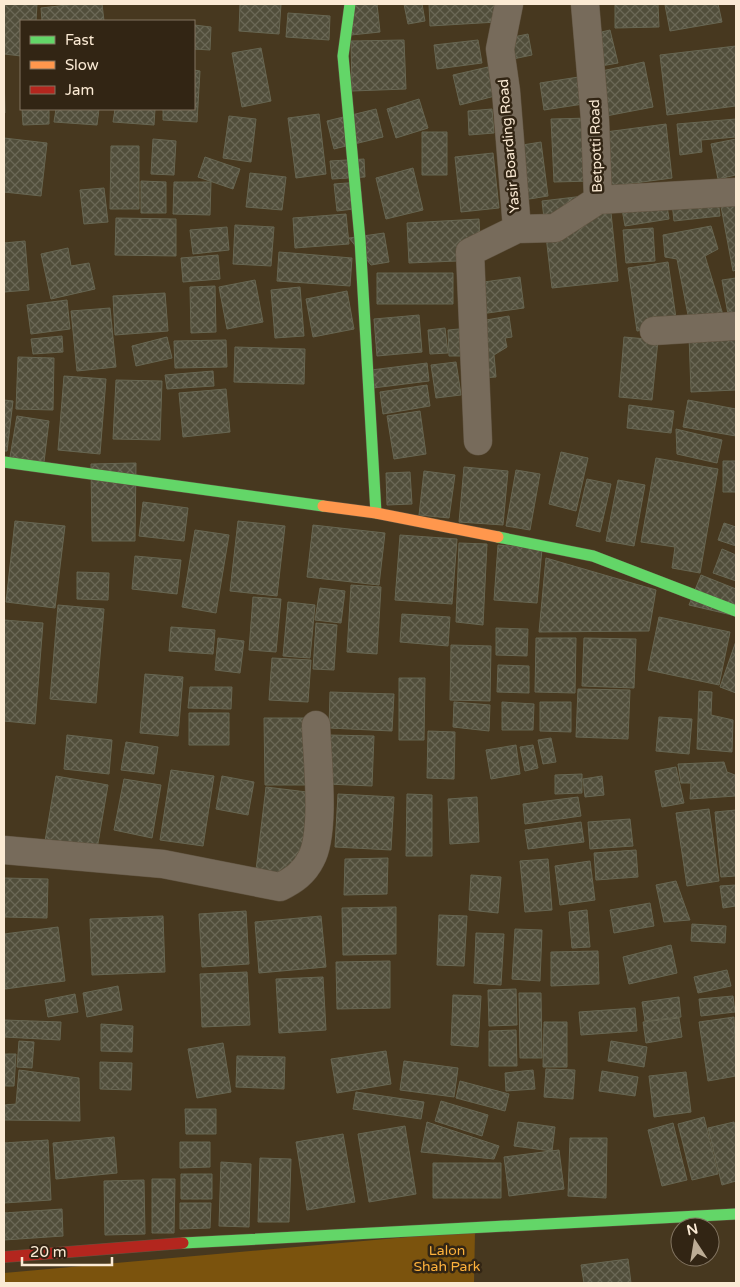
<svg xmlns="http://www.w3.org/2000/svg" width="740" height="1287" font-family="'Varela Round',sans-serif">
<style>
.green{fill:#7b530d}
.building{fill:url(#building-cross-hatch);stroke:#676652}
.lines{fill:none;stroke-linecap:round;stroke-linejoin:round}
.street-casing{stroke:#615441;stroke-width:29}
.fast-casing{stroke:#615441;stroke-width:12}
.slow-casing{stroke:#615441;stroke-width:12}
.jam-casing{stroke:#615441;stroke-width:12}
.street{stroke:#776b5b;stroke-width:28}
.fast{stroke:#63d668;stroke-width:11}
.slow{stroke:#ff974d;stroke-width:11}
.jam{stroke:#b3261e;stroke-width:11}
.labels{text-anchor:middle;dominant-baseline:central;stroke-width:5;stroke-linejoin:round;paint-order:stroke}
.street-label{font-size:14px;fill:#fbead4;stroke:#322514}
.park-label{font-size:14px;fill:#feb23c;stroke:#322514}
</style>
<defs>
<pattern id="building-cross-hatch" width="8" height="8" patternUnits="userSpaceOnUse" patternTransform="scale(1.25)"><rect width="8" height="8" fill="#514e3b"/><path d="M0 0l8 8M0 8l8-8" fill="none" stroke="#6b6856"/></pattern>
</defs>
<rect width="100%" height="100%" fill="#47381f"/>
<path class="green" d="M475 1231 474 1283H4V1273Z"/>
<path class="building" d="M4 4H37L36 21H21V56L4 54Z
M76 4H102L104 21H42L41 8Z
M240 4H281L279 34 239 31Z
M348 4H377L380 32 351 35Z
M404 4H422L425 21 408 24Z
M429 4H496L497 22 430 26Z
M615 4H658L659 27 615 28Z
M674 4H718L722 22 670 31 665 5Z
M288 13 330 16 329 40 286 37Z
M194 25 211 27 210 50 194 49Z
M610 30 618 63 601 66 593 34Z
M528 34 532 55 499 62 494 41Z
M404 40 406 89 352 91 351 41Z
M478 40 482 63 437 69 434 45Z
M736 46V106L667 115 660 55Z
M261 48 271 101 242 107 232 53Z
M644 62 653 107 606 116 597 72Z
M488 67 495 96 460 105 453 75Z
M194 70 200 71 197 122 163 120V109H194Z
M4 72 5 113H4Z
M585 76 590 103 544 110 540 83Z
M419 99 428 128 396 138 387 109Z
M22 109H49V124L23 125Z
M56 109H99L97 125 54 122Z
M115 109H155L154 125 113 122Z
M376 109 383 137 334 149 327 121Z
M492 109 494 133 469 135 468 111Z
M319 114 326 174 296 178 288 118Z
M229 116 256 119 251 162 223 158Z
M591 118 593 181 554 182 551 119Z
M736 119V137L701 140 702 152 680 155 677 124Z
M666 124 672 178 605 187 598 133Z
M422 132H447V175H422Z
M4 138 47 143 41 196 4 192Z
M153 139 176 141 174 175 151 174Z
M736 139V175L718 179 711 144Z
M541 142 548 196 523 200 516 146Z
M111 146H139V209H110Z
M493 153 499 208 461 212 455 157Z
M205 157 240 169 233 189 198 177Z
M364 159 365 177 332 179 330 161Z
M413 168 423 210 386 219 376 178Z
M250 173 286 177 282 210 246 207Z
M716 180 720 216 674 221 670 185Z
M141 181 166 182V213H141Z
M736 181V270L733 271 717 185Z
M174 182H211L210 215 173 214Z
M360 182 362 208 337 211 334 184Z
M664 185 669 219 625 226 619 192Z
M104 188 108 222 84 224 80 190Z
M609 193 618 281 552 288 542 201Z
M346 214 349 244 295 248 293 218Z
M116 218 176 219V256L115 255Z
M479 219 481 260 409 263 407 223Z
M235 225 274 227 271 266 233 264Z
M711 226 718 249 705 256 724 318 690 325 677 259 665 257 663 235Z
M227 227 229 250 193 254 190 230Z
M653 228 655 261 626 263 623 230Z
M384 233 389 262 371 265 349 238Z
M25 241 29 290 4 292V243Z
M68 248 71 266 89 263 95 289 51 299 41 254Z
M279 252 352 258 350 286 277 281Z
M218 255 220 279 183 282 181 258Z
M668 262 677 325 637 331 628 268Z
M377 273H453V304H377Z
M520 277 524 308 466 316 462 285Z
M736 278V319L729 320 722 280Z
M255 280 263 322 227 329 219 287Z
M215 286 216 332 191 333 190 287Z
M300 287 304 336 275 338 271 290Z
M347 291 354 329 313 337 306 299Z
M165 293 168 331 115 335 113 296Z
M67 300 70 329 31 334 27 305Z
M110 308 116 367 77 371 71 311Z
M419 315 422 352 377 356 374 319Z
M509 316 512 337 505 338 507 347 494 355 496 377 464 379 463 324Z
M445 328 448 353 430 354 428 330Z
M459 329 461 356H449L448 330Z
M736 333V390L691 392 689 335Z
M62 336 63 352 33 354 31 339Z
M167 337 172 358 136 366 132 346Z
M624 337 658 340 652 400 619 397Z
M226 340 227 367 175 368 174 341Z
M235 347 305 349 304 384 234 382Z
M18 357 54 358 53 410 16 409Z
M456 362 461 395 436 398 431 365Z
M427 363 429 381 373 388 371 370Z
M213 371 214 386 167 389 165 375Z
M64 376 106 379 100 454 58 450Z
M116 380 162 381 160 440 113 439Z
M427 385 430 406 383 414 380 392Z
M226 389 230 432 183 437 179 393Z
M4 400 13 401 7 451H4Z
M688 400 736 409V436L683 427Z
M629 405 674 411 671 433 627 428Z
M420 411 426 454 394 459 387 416Z
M17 416 49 421 44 462 10 457Z
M676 429 722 440 717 463 677 454Z
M561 452 588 458 576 511 549 504Z
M656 458 718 469 700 573 672 568 675 547 641 542Z
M723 461H736V492H723Z
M136 463 135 541H92L91 464Z
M464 467 508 471 503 525 459 522Z
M516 470 540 474 530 530 506 526Z
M424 471 455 475 449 518 419 515Z
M410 472 412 504 387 505 386 473Z
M587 479 611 484 600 532 576 526Z
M618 480 645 485 634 546 606 541Z
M143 502 188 508 184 541 139 536Z
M15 521 65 526 55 608 6 602Z
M238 521 285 526 277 596 230 591Z
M724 523 736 527V546L718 540Z
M313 525 385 533 379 585 307 577Z
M195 530 229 535 216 613 182 607Z
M400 535 457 539 452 604 395 600Z
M459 543 487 544 483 625 456 622Z
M498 545 542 549 537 603 494 600Z
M722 549 736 555V581L713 573Z
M135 556 181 560 177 594 132 589Z
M546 558 656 590 649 631 539 632Z
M77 572 109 573 108 600 77 599Z
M701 575 736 589V616L689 605Z
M351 585 381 587 377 654 347 652Z
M320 588 345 591 341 623 315 620Z
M253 597 281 599 276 652 249 650Z
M288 602 315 605 310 658 283 656Z
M58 605 104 609 96 703 50 699Z
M402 614 450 617 448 646 400 642Z
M659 617 730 632 719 685 648 670Z
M4 620 43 623 35 724 4 721Z
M316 623 337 625 334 670 313 669Z
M171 627 215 630 213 654 169 651Z
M496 628 528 629 527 656 496 655Z
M218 638 244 641 240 673 215 670Z
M536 638H576L575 693 535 692Z
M584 638 636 639 634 688 582 686Z
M736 641V693L720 687Z
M451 645 491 646 490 701 450 700Z
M272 658 311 660 308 702 269 700Z
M498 665 529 666V693L497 692Z
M145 674 183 677 178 736 140 733Z
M399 678H425L424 740H399Z
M190 687H232L231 709 188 708Z
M578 689 630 690 628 739 576 737Z
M699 691 712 692 711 715 733 720 732 752 697 749Z
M330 692 394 694 392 731 329 728Z
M454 702 490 705 489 731 453 727Z
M502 702 534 704 533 730H502Z
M540 702H571V732L540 731Z
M189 713H229V745H189Z
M659 717 692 719 689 754 656 751Z
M264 718H310V785H265Z
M428 731 455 732 454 779 427 778Z
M67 735 112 740 109 774 64 769Z
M329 735 374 736 372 786 327 784Z
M551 738 556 762 543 764 538 740Z
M126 742 158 747 154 774 121 770Z
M516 745 520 774 491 779 486 750Z
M533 745 538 768 525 771 520 747Z
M724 762 727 772 735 775 736 796 690 799 691 783H681L678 764Z
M676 767 684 803 662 807 655 771Z
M171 770 214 776 203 846 160 840Z
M582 774V793L555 794V775Z
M56 776 108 785 97 849 45 841Z
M222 776 254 782 248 815 216 809Z
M602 776 604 795 585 797 583 779Z
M124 779 161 785 152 838 114 830Z
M266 787 315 793 305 876 256 870Z
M338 794 394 797 391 850 335 847Z
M407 794 432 795V856H406Z
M477 797 479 842 450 844 448 799Z
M578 797 581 816 525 824 523 804Z
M709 809 719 881 687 886 676 813Z
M736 810V876L721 877 715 812Z
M630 819 633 846 590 849 588 822Z
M581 822 584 842 528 849 525 830Z
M636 850 638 877 596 880 594 853Z
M388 858 387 894 344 895 345 859Z
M548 859 552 910 525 912 520 861Z
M590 861 595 900 560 905 555 866Z
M471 875 501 877 498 913 469 910Z
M4 878 48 879 47 918 4 917Z
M676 881 690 920 664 922 656 885Z
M736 885V906L723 908 720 886Z
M650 903 654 926 614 933 610 910Z
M396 907V954L343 955 342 908Z
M587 910 590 947 572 948 569 912Z
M246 911 249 964 202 967 199 914Z
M439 915 467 916 464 966 437 965Z
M163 916 165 972 92 975 90 919Z
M321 916 326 967 259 973 255 922Z
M692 924 726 926 725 943 691 941Z
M58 927 65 981 5 989 4 934Z
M515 929 542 930 540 981 512 979Z
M476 933 504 934 501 985 474 983Z
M671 945 677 973 629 984 623 957Z
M598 951 599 984 551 986V952Z
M390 961V1008L337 1009 336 962Z
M727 970 731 986 698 993 694 977Z
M247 972 250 1025 202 1027 200 974Z
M323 977 326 1030 279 1033 276 979Z
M118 986 122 1010 87 1017 83 993Z
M516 989 517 1025 489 1026 488 990Z
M519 993H541L542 1058H520Z
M75 994 78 1012 48 1017 45 1000Z
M453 995 481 996 478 1047 451 1045Z
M733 996 735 1012 701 1016 699 999Z
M679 997 681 1017 645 1021 642 1002Z
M635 1008 637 1031 581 1035 579 1012Z
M734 1017 736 1076 708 1081 699 1022Z
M679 1018 682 1037 646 1043 643 1022Z
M4 1020 61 1022 60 1040 4 1037Z
M544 1022H567V1067H543Z
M101 1024 133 1026 132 1052 101 1051Z
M516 1030 517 1066H489V1031Z
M19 1041 34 1042 32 1068 17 1067Z
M611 1041 647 1047 644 1067 608 1061Z
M223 1043 231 1092 197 1098 188 1049Z
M386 1051 391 1084 337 1093 331 1059Z
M4 1054H16L14 1086H4Z
M237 1056 285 1057 284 1089 236 1087Z
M404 1061 458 1068 454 1097 400 1090Z
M100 1062 132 1063 131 1090 100 1089Z
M546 1069 575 1070 573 1099 544 1097Z
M19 1070 79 1078 80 1121 4 1120V1105L16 1104Z
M533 1070 535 1089 506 1091 505 1073Z
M602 1071 638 1077 635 1096 599 1091Z
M686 1072 691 1112 654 1117 649 1076Z
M460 1081 509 1094 505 1111 456 1098Z
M356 1092 424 1102 421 1119 353 1109Z
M441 1101 488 1115 482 1136 435 1121Z
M185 1109H216V1134H186Z
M704 1117 718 1174 692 1180 678 1124Z
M427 1122 499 1146 494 1159 421 1152Z
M518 1122 555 1127 552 1151 514 1146Z
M734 1122 736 1132V1181L722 1185 708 1128Z
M673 1123 687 1180 662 1186 648 1130Z
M405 1126 416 1194 369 1202 358 1134Z
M343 1134 355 1202 307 1210 296 1142Z
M114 1137 117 1173 56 1179 53 1143Z
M570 1138H607L606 1198 568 1196Z
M48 1140 51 1200 4 1203V1143Z
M180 1142H210V1167L180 1168Z
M559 1150 564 1189 509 1196 504 1157Z
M260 1158 291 1159 289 1222H258Z
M221 1162 251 1164 249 1227 219 1226Z
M433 1163H501V1198H433Z
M181 1174H212V1199H181Z
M152 1179H175L174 1233H152Z
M144 1180 145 1234 105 1235 104 1181Z
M180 1203H211L210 1228 180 1229Z
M62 1209 63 1236 4 1240V1213Z
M628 1259 631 1283H584L581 1265Z"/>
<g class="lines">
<defs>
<path id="street" d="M598 200 736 192
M517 229 555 228 598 200 595 120 585 4
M654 331 736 326
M478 441 470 252 517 229 506 91 500 49 509 4
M4 850 163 864 280 887C294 880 304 873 311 859 326 832 317 757 316 725"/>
<path id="fast" d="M350 4 343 56 360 239 376 513
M4 462 323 506
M498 537 593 556 736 611
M183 1243 736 1214"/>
<path id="slow" d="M323 506 376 513 498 537"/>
<path id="jam" d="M4 1257 183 1243"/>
</defs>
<use href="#street" class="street-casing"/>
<use href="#fast" class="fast-casing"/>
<use href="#slow" class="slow-casing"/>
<use href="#jam" class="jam-casing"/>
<use href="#street" class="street"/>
<use href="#fast" class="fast"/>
<use href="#slow" class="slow"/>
<use href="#jam" class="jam"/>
</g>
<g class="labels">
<g class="street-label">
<text transform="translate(509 146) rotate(-95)">Yasir Boarding Road</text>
<text transform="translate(596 146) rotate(-92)">Betpotti Road</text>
</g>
<g class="park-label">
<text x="447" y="1250">Lalon<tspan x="447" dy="16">Shah Park</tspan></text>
</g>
</g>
<rect width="740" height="1287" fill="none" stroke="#fbead4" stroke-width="10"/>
<rect x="20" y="20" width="175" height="90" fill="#322514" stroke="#827461"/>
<rect x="30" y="36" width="25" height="8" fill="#63d668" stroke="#827461"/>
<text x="65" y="45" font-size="15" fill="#fbead4">Fast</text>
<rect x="30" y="61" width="25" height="8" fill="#ff974d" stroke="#827461"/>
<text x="65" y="70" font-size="15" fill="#fbead4">Slow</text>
<rect x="30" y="86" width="25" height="8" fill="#b3261e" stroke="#827461"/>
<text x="65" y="95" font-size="15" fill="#fbead4">Jam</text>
<g transform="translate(695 1242) rotate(348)"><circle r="24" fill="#322514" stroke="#827461"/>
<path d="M0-4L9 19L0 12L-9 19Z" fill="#bcac95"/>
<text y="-8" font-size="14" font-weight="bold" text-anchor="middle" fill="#fbead4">N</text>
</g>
<path d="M22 1257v8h90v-8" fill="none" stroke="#fbead4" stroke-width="2.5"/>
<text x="30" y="1257" font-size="15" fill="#fbead4" stroke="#322514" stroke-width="4" paint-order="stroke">20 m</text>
</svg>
